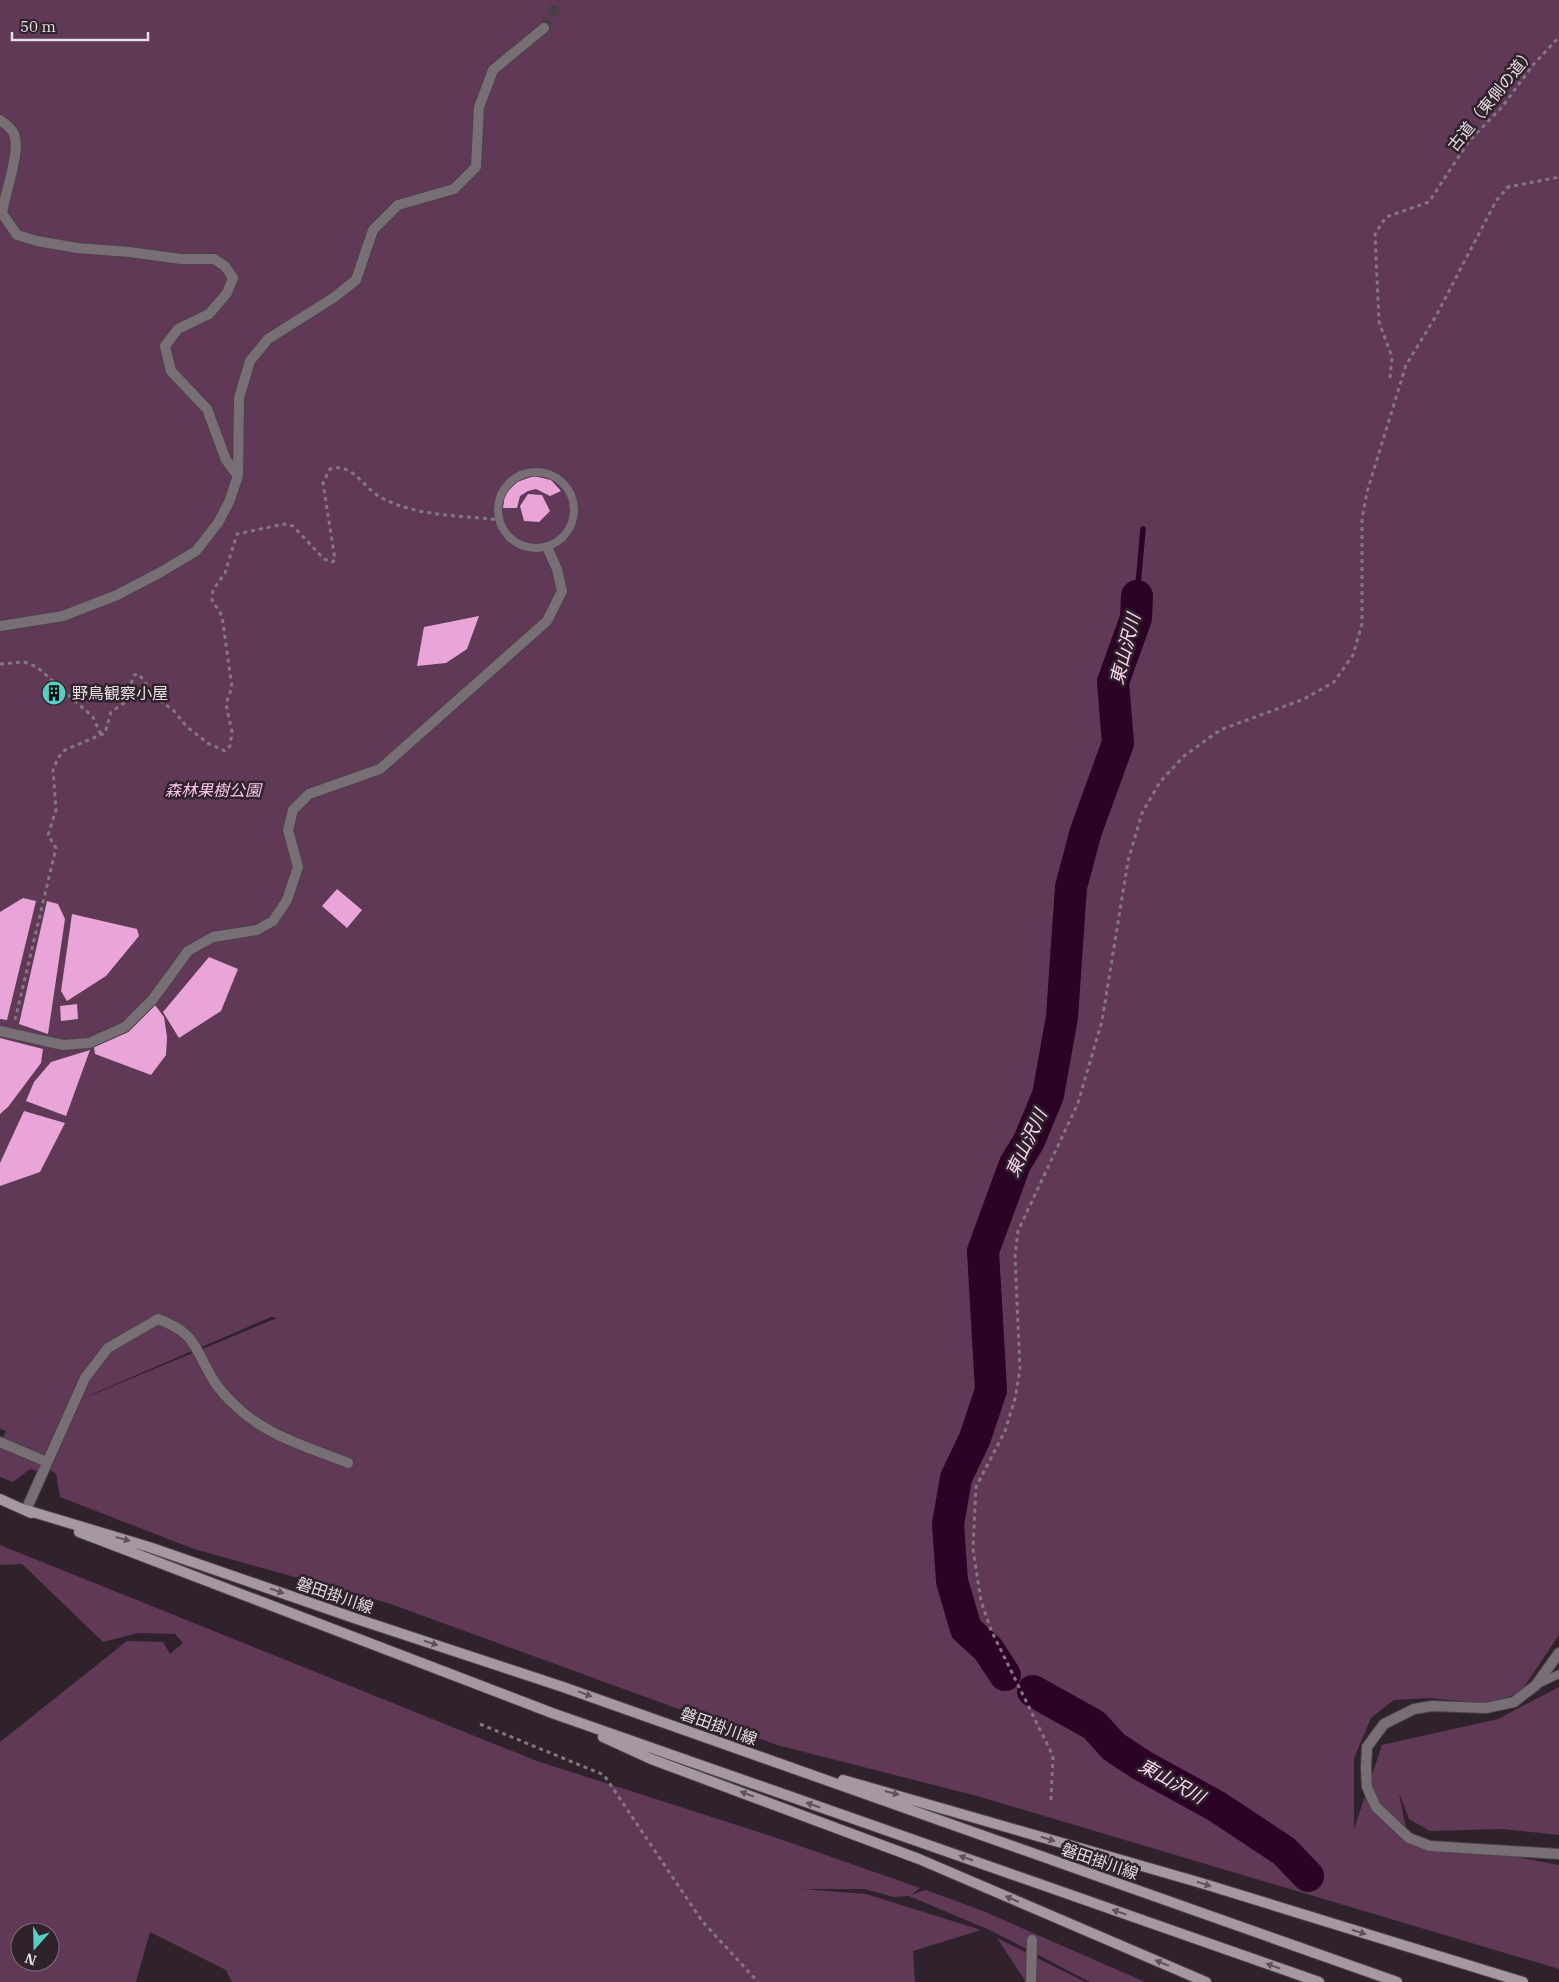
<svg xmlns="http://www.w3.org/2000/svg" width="1559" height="1982" font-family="'IBM Plex Serif','Noto Sans JP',serif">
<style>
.green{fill:#5f3956;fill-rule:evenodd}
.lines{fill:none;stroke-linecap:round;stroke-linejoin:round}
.stream{stroke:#2b0324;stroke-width:5.5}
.river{stroke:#2b0324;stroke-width:32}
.building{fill:#e9a5d7}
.street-tunnel{stroke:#4c3e48;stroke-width:10;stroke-dasharray:10 5;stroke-linecap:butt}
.lane-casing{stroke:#4d404a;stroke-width:9}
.street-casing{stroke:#4d404a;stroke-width:12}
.secondary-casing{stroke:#4d404a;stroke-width:12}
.path{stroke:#847780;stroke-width:3;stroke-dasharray:4 4;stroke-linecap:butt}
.lane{stroke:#776f75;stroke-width:8}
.street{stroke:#776f75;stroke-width:10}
.secondary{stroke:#a598a1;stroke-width:10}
.oneway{fill:#5f515b}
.labels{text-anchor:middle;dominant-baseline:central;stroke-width:5;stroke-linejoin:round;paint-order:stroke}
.street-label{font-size:16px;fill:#e8dee5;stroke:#30222c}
.poi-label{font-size:16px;fill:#e8dee5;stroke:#30222c;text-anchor:start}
.park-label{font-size:16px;font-style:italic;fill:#fac4eb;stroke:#30222c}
.water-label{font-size:18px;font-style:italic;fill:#fcd7f1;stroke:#30222c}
</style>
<rect width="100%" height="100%" fill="#30222c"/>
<path class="green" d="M0 0H1559V1635L1520 1693 1485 1704 1430 1698 1394 1700 1371 1718 1354 1758V1829L1382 1745 1498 1719 1559 1687V1835L1502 1829 1430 1831 1409 1819 1399 1793 1409 1844 1507 1855 1559 1865V1969L977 1796 777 1745 388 1603 194 1549 60 1497 56 1474 45 1467 43 1473 30 1469 13 1482 0 1477V1439L2 1440 6 1431 0 1429V627L51 623 114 601 0 625ZM271 1317 277 1318 60 1408ZM1185 1783 1221 1804 1295 1860 1185 1784Z
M0 1545 537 1761 780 1839 920 1888 911 1895 926 1890 983 1911 1145 1982H1090L992 1931 909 1896 894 1897 864 1889H802L866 1894 981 1930 913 1951 915 1982H232L226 1970 150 1932 136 1982H0V1742L127 1641 163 1642 170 1654 183 1643 175 1634 138 1633 103 1642 22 1564 0 1565ZM20 1932H50V1962H20Z
M997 1938 1085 1982H1026Z"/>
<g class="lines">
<path class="stream" d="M1137 596 1143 529"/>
<path class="river" d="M1005 1675 988 1649 966 1629 952 1581 948 1524 956 1478 975 1438 991 1390 983 1251 1015 1164 1029 1141 1048 1095 1062 1017 1071 887 1086 831 1118 743 1113 682 1136 618 1137 596
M1033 1691 1094 1725 1114 1747 1143 1766 1216 1806 1284 1851 1308 1876"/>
</g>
<path class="building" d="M534 476 551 480 561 491 550 496 536 489 528 491 520 496 517 508H503L505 494 517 482Z
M528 494 542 495 550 511 539 522 524 521 520 506Z
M479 616 467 649 446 663 417 666 424 627Z
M54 689 59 691 58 696 53 698 49 695 50 690Z
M337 889 362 910 347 928 322 906Z
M23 898 36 901 7 1020 0 1019V912Z
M47 901 58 904 65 919 48 1034 19 1024Z
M72 914 137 929 139 936 106 976 67 1001 61 991Z
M209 957 238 969 221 1011 179 1038 163 1012Z
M77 1004 78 1019 61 1021 60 1006Z
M155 1005 164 1017 167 1037 166 1055 151 1075 95 1054 94 1047 128 1031Z
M0 1038 43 1049 41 1063 8 1107 0 1114Z
M90 1050 66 1116 26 1101 34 1082 51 1062Z
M24 1111 65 1123 40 1172 0 1186V1163Z"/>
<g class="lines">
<path class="street-tunnel" d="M544 28 559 0"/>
<defs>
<path id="lane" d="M498 510a38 38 0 1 1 76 0a38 38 0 1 1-76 0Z
M1536 1685 1559 1674"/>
<path id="street" d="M0 120C5 124 11 127 14 134 21 151 5 193 2 213L17 235 37 241 77 248 129 252 181 259H214L225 266 233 278 227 293 209 314 178 329 165 346 171 371 207 409 226 460 238 476
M0 626 63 616 117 595 161 572 196 551 218 523 229 502 238 476 239 398 250 361 268 339 333 298 356 280 373 230 398 205 454 189 476 167 479 107 493 70 544 28
M0 1031 63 1045 89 1043 125 1027 153 999 188 951 213 937 257 930 273 921 287 900 298 867 288 830 293 810 309 794 380 769 547 621 562 591 557 569 547 547
M0 1442 47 1462
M26 1510 85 1378 108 1348 158 1319C195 1333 193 1345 211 1376 217 1387 229 1400 238 1408 267 1436 311 1448 348 1463
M1559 1653 1536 1685 1514 1702 1486 1708 1432 1706 1414 1709 1384 1724 1367 1747 1366 1768 1367 1787 1376 1807 1409 1838 1430 1846 1559 1854
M1031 1982 1032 1940"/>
<path id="secondary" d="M0 1499 31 1513
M26 1510 149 1547 357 1619 563 1687 1397 1982
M79 1532 552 1713 1319 1982
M603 1737 651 1759 919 1859 1206 1982
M843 1780 1201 1883 1523 1982"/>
</defs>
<use href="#lane" class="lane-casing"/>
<use href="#street" class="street-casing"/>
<use href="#secondary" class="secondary-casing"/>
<path class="path" d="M1390 378 1392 357 1379 322 1375 234 1386 217 1429 202 1469 141 1502 107 1533 65 1559 37
M0 664 24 662 37 667 93 717 101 735
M15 1020 56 848 48 835 56 810 53 770 58 758 65 750 105 733 111 712 124 703 134 675 139 674 155 697 174 711 187 727 209 744 225 751 230 746 232 732 226 704 232 687 222 616 212 600 213 590 225 573 237 534 284 524 293 526 324 559 332 562 335 560 323 483 330 469C352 462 363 487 380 497 417 517 459 515 500 520
M480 1724 604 1775 702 1921 758 1982
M1051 1800 1053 1756 991 1630 981 1601 973 1549 976 1487 1005 1431 1015 1399 1020 1369 1015 1256 1018 1231 1078 1103 1102 1021 1128 861 1142 813 1160 782 1184 756 1220 730 1304 699 1334 682 1353 655 1362 624V519L1367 492 1406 365 1436 316 1496 201 1508 187 1559 177"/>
<use href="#lane" class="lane"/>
<use href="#street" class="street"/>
<use href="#secondary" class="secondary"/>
</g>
<defs><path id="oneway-solid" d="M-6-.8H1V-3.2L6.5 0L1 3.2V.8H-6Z" transform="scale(1.25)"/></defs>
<g class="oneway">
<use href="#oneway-solid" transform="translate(123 1539) rotate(16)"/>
<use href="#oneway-solid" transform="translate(277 1591) rotate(19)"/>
<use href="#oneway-solid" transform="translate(431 1643) rotate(18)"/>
<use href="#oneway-solid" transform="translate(585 1694) rotate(20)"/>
<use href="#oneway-solid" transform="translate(892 1793) rotate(15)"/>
<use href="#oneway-solid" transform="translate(747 1794) rotate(-160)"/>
<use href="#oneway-solid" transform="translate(813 1805) rotate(-161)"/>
<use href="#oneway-solid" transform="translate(1048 1839) rotate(17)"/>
<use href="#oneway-solid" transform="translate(966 1858) rotate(-161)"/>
<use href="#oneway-solid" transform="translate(1204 1884) rotate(17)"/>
<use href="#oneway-solid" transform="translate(1012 1899) rotate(-157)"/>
<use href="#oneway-solid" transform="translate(1119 1912) rotate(-161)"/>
<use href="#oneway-solid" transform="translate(1359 1932) rotate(17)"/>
<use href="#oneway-solid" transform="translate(1162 1963) rotate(-157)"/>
<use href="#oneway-solid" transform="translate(1273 1966) rotate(-161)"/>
</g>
<defs>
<symbol id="building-disc" viewBox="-11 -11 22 22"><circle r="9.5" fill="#57cec2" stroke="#30222c"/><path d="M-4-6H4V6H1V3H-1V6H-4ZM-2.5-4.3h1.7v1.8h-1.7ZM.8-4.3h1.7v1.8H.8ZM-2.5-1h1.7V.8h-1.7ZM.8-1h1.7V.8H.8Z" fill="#111"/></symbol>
</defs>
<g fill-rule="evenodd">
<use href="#building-disc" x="40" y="679" width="28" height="28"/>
</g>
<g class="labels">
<g class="street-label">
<text transform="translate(1491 99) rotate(-51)">古道（東側の道）</text>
<text transform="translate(335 1595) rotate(19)">磐田掛川線</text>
<text transform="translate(719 1726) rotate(20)">磐田掛川線</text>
<text transform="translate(1100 1861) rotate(19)">磐田掛川線</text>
</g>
<g class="poi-label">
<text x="72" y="693">野鳥観察小屋</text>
</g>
<g class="park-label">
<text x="213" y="790">森林果樹公園</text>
</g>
<g class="water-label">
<text transform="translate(1125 649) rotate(-76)">東山沢川</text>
<text transform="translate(1026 1143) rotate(-65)">東山沢川</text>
<text transform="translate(1172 1781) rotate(29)">東山沢川</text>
</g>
</g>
<g transform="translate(35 1947) rotate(200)"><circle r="24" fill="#30222c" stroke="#7a6d76"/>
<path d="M0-4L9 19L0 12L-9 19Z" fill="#57cec2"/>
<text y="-8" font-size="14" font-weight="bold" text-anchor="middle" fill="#e8dee5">N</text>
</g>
<path d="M12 32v8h136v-8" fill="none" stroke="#e8dee5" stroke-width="2.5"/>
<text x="20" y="32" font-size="15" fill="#e8dee5" stroke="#30222c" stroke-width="4" paint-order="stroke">50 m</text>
</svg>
